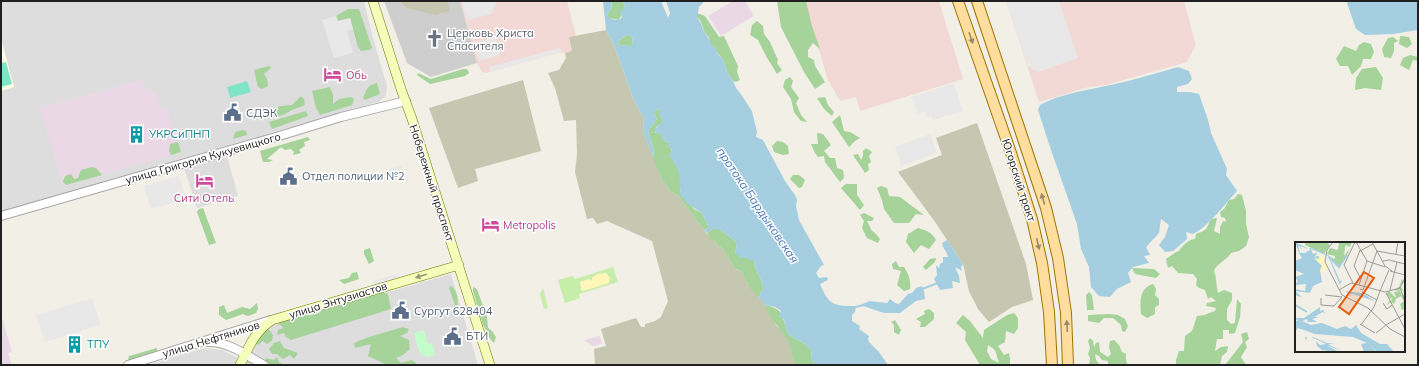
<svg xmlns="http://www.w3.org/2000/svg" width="1419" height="366" font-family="Mulish,sans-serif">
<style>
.residential{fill:#dedddd}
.commercial{fill:#f3d9d5}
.industrial{fill:#ebd8e6}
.education{fill:#fdffe2}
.religious{fill:#cecece}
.construction{fill:#c5c7b1}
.grass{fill:#c6eeaa;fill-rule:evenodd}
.forest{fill:#a5d399;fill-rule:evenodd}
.sand{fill:#fff6b7}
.park{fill:#c2fdcb}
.pitch{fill:#80e4c6}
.parking{fill:#e8e8e8}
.water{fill:#a5cfe1;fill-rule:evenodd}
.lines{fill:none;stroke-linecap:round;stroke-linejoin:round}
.stream{stroke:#a5cfe1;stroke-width:2}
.tertiary-casing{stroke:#a7a7a7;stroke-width:10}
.secondary-casing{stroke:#677f00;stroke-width:10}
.primary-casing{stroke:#9d7500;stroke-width:12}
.tertiary{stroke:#fff;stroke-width:8}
.secondary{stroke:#f4fdb9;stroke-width:9}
.primary{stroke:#ffdd9e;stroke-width:10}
.oneway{fill:#9b8865}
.oneway2{fill:#959a74}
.labels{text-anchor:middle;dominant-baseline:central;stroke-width:3;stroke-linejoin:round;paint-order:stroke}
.worship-label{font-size:11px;fill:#5b616d;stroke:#fff;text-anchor:start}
.hotel-label{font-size:11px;fill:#b23c85;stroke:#fff;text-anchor:start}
.service-label{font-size:11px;fill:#4e5e75;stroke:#fff;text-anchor:start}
.culture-label{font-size:11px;fill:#0d838f;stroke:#fff;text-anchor:start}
.street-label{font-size:11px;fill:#202020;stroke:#fff}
.water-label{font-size:12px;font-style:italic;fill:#4676b7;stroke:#fff}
.inset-river{fill:none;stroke:#a5cfe1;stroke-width:2}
.inset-road{fill:none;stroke:#9d9c97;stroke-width:1}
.view{fill:#e8590c;fill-opacity:0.15;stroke:#e8590c;stroke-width:2}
.inset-edge{fill:none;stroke:#202020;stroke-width:2}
</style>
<rect width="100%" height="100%" fill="#f1efe6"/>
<path class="residential" d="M1 1H364L373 38 387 86 386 96 378 102 1 211Z
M227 156 238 196 197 208 184 168Z
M451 274 478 365H246L260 336 271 326Z
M204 348 222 350 238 358 234 365H147Z"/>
<path class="commercial" d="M460 1H567L576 36 569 37 572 52 565 53 561 52 486 73 482 72 477 63Z
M804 1H939L963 79 860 111 856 97 840 101 827 78 821 56 808 19Z
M1006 1H1184L1196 45 1187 62 1106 85 1089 87 1039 102Z"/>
<path class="industrial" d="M733 1H745L754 16 721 36 708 16Z
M146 78 142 80 145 90 151 89 156 94 160 108 166 107 181 152 63 186 40 108 89 95Z
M1 314 12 352 8 353 12 365H1Z
M600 336 602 344 593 346 584 340Z"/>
<path class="education" d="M1 38 14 87 1 91Z"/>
<path class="religious" d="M384 1H399L406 8 440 14 449 11 448 1H460L477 63 431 77 407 63Z"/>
<path class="construction" d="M399 1H448L450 11 436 15 406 8Z
M606 30 614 45 633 98 644 119 643 130 662 180 671 192 678 195 710 238 714 240 716 244 723 249 735 269 741 271 746 275 747 283 765 305 776 325 784 333 788 341 792 351 795 365H583L595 364 594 349 606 346 601 329 636 318 641 327H645V324L655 321 661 317 668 301 652 241 607 221 597 224 593 218 587 219 575 172 577 154 576 120 564 121 555 88 548 73 559 70 566 58 565 53 572 51 569 37Z
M523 80 541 151 475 169 478 181 458 188 429 108Z
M977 123 1026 264 1033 300 1012 307 989 322 978 309 969 291 963 264 933 219 898 172 942 155 936 138Z"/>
<path class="grass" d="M613 267 618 282 579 294 580 298 565 303 558 280 573 276 575 279ZM589 279 598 286 583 291 581 290 580 282Z
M543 288 548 308 544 309 540 294Z"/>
<path class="forest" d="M611 1H623L625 7 619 20 609 18 607 15 612 8Z
M777 1H806L812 26 820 49 813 43 808 50V57L814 60 815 66 825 82 815 89 804 72 781 27Z
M348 9H359L372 48 369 50 361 51 358 47 350 18 338 21 336 16Z
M697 13 705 16 719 37 724 36 738 66 737 72 740 80 736 82 733 81 727 72 726 67 722 58 711 46 709 38 705 33 700 20 697 17Z
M757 21 763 26 764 34 770 42 778 60 777 63 782 70 777 74 766 56 758 40 750 35 752 25Z
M627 35 632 37 633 44 631 47 626 45 620 46 617 42Z
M1400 36 1409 37 1412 44 1407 48 1399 44Z
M1393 37 1398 41 1394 43V51L1391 58 1384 57 1382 49 1388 38Z
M1364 42 1371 44 1374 52 1371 59H1363L1361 66 1352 75 1348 66H1340L1336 59 1344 46 1356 51 1359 45Z
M1410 55 1418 57V61L1413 60 1409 70 1400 65 1403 58Z
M269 66 271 68 264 74 267 79 268 86 262 89 258 87 254 70Z
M1376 67 1383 78 1381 90 1365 88 1355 90 1356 78 1362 69Z
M463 69H467L469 73 465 76 430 84 417 75 418 73 431 79Z
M790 77 793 81 791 87 799 98 796 103 801 115 807 122 801 121 794 112 791 99 783 87 785 80Z
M377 83 380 94 365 100 363 98C367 89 367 85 377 83Z
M330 87 333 95V104L339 99 351 97 354 99 352 105 320 115 316 108 312 91Z
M301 96 304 99 305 105C301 107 296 108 292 110 284 115 276 119 267 115L266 110 281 106 292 105Z
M825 97 828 105 834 112 832 116 824 109 817 98Z
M654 109 659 110 663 120 661 124 656 127 655 133H660L665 141 669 143 681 178 680 192 694 209 702 213 709 228 704 230 678 195 671 192 662 180 653 158 654 151 648 131 657 119 654 113Z
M306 111 308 116 272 129 269 122Z
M840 115 844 131 850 132 860 138 855 141 849 147 832 122Z
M242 130 246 131 247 135 233 139 235 132Z
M817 133 823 134 831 145 824 151 830 158H835L837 168 843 170 844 178 840 182 825 162 824 156 818 157 815 153 811 144H818Z
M308 137 310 140 304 142 305 146 299 150 301 153 293 155 294 152 291 149 285 150 281 147 267 159 273 160 269 162H263L260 151Z
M777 141 783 142 788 146 789 154 783 155 774 152 772 146Z
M178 142 181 152 171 155 169 151 170 144Z
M866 148 872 152 869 156 871 162 868 164 869 170 865 173 853 155 858 154 861 160 863 156V151Z
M92 167 96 168 102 175 66 185 63 182 65 176 71 174 74 179 78 178 81 170Z
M793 175H799L805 180 802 187 799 188 790 179Z
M846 184H857V195L864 205 860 210 841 188Z
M881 186 887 188 889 196 900 197 924 215 916 214 909 223H894L884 209 882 200 877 188Z
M1238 194 1242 195 1246 211V224L1249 237 1246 246 1239 251 1231 253C1226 261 1217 263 1214 271 1217 279 1216 286 1218 293L1224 290 1232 293V300L1227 309V320L1231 324 1235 323 1237 299 1241 304 1240 317 1235 333 1229 334V330H1223V339H1217L1215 351 1221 347 1228 346 1227 352 1222 356 1220 365H1176V360L1179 351H1184L1185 336 1192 331 1197 316 1204 315 1215 311 1216 308 1206 306 1207 303 1216 301 1211 297 1208 299 1205 290 1199 288 1196 285 1197 279 1193 274 1178 273 1172 266 1168 268 1166 259 1176 252 1179 251C1182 246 1189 239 1195 239L1196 234C1199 233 1204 231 1206 229 1210 224 1208 218 1217 218L1214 231 1220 234V227L1223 221 1226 222 1225 218 1221 217 1220 212 1224 209 1229 200 1234 199Z
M203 208 216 243 209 245 197 212 199 209Z
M864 213 874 218 872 221H867L872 231 875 233 880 239 878 243 867 238 862 228 864 221 860 215Z
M714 228 720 229C725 235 734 238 737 244L735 253 754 261C754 269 764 282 763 289 762 291 760 294 759 298 755 293 749 288 747 282 743 274 746 272 735 269L723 249 716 244 714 240 710 239 707 233Z
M918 228C927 231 932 232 936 240L929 249 921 245 914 253 906 242 908 234Z
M370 248 374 261 369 264 364 254V250Z
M936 258 935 262 926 270 923 267 930 259Z
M896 261 899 267H904C909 275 911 280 910 289L904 291 897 285 901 271 893 269 892 264Z
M1132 268 1154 269 1160 274 1156 278 1135 274Z
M357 272 359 279 344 284 339 280 349 278 352 273Z
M1153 284 1156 289 1155 295 1159 299V305L1155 307V314L1147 318 1141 314C1140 302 1139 288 1153 284Z
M451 286C459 292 458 302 457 311L449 288Z
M473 287 477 289 487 317 488 328 492 331 496 337 494 343C487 337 488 332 483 325L473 291Z
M383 292 388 294 391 309 291 340 286 337 284 333 277 335 278 330 283 328 282 326 278 324 280 322 307 314 310 316 315 313 318 314 321 311 368 295Z
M1089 292 1092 295 1094 310H1087L1086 295Z
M257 303 258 309 256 313 248 316 243 314 226 320 219 315V307L224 305 227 313 242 307 250 309Z
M765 305C788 310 780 318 789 335L803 343 811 349 812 360 815 365H795C792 354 791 345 784 335 778 325 768 317 765 305Z
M929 309 934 313V319L925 327H920L921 322 916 319 925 314 924 311Z
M1014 313 1018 318V328L1014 334 1006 331 1005 342 998 346 1004 355 1009 353 1010 359V365H980L965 340 966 332 956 323 963 315 970 321 983 338 984 330 1007 315ZM988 345 995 350 999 363 991 359 987 351Z
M1109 314 1118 315 1125 319 1128 326 1125 332 1122 331 1121 325 1113 318H1104L1099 323 1088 321V315Z
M895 320 901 330 899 335 894 332V325L891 322Z
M267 327 273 335 272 341 267 344 263 341 258 345 255 343Z
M403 327 409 329 407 333 400 336 409 340 410 349 403 355 396 358 401 363 412 360 416 363V365H387L368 356 371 344 355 348 354 343 366 338Z
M1247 332 1249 339 1245 342 1247 347 1241 357 1246 365H1225L1243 342 1241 334Z
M1090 338 1093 341 1094 348 1096 343 1099 342 1100 352 1108 357 1111 354 1109 347 1110 341 1114 340 1119 345 1122 352 1126 354V361L1128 365H1108V361L1102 360 1099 356 1095 354 1096 360 1100 365H1089L1090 358 1088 354 1090 348 1088 341Z
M280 341 284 348 298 353 294 359 290 355 283 359 277 354H272L269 349 274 343Z
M157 348V352L131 361 128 360 129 356Z
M276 357 278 359 279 362 284 365H272L265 361 266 358 274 360Z"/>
<path class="sand" d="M606 273 610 278 609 283 583 291 580 282 589 279 592 281V278L597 274Z"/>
<path class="park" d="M424 330 428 344 432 343 435 355 426 357 419 352 414 333Z"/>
<path class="pitch" d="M6 62 12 84 1 87V63Z
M247 81 251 92 230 98 227 87Z"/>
<path class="parking" d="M462 1H496L492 14 467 20Z
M1006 1H1059L1078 58 1038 72 1028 66Z
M336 16 338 21 350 18 353 29 347 31 353 53 334 58 322 20Z
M495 37 500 55 479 61 474 43Z
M560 48 561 52 491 72 489 67Z
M954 83 963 111 933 120 932 116 927 118 924 111 918 114 912 97Z
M930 134 937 153 902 166 895 147Z
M401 165 405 178 393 181 389 169Z
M179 176 186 199 151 209 144 186Z
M397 274 398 279 374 286 373 281Z
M92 298 101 325 45 342 36 315Z"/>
<path class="water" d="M603 1H611L612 8 607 15C610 19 613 20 619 20L622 17 620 12 625 7 623 1H661L668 18 670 13 666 1H703V3L699 7 697 17C701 22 702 28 705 33 708 39 710 38 711 45L716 48 717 53 722 58 726 67 727 72 733 81 736 88 740 93 752 111 757 132 756 137 763 140 785 181 795 195 797 200 796 206 799 220 824 265 821 266 816 273 819 278 827 277 828 280 820 284C829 306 835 306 856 306L855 312 852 315V321L860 326 859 329 869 336 868 339 869 342 879 352 888 365H815L812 360 811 349 803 343 789 335 786 330 784 319 779 317 781 311 775 307 765 305 759 298C760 294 762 291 763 289 764 282 754 269 754 261L749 260 745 257 739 258 738 255 735 253 737 244C734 238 725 235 720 229L716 230 714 228 707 233 704 230 709 228 702 213 685 202V199L681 197C679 188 682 169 673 163L674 161 669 156 672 150 668 146 669 143 663 140C662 132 658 135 654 131 656 126 661 125 663 120L660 117 659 110 655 109 654 113 657 119 648 131 654 151 653 158 643 130 644 119 633 98 614 45 606 30ZM627 35 632 37 633 44 631 46 626 45 620 46 617 42Z
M1348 1H1418V30L1393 34 1365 35 1356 29 1347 3Z
M1178 67 1189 71 1192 79 1188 84 1177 87V92H1190L1199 94 1208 120 1211 133 1227 169 1226 175 1237 191C1224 205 1209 226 1193 234L1186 232 1187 239 1173 251 1165 252 1159 245 1165 237 1169 225 1161 219 1159 233 1146 247 1150 255 1144 256 1149 263 1133 267 1128 273 1131 282 1117 289 1110 297 1099 296 1091 287 1089 267 1081 249 1077 224 1051 150 1038 110 1040 105C1060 94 1083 91 1106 86 1130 81 1154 74 1178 67Z
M947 240 963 264 961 267 962 271 955 267 959 276 960 283 952 281 953 288 940 290 934 279 937 275 936 265 939 268 940 264 943 262V257H948C947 251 943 249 942 243Z
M922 286 924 291 925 299 916 301 900 313H884L860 305 870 301 887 303 890 299 895 303 899 304 908 294 912 293 916 288Z"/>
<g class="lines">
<path class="stream" d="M922 289 938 283
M855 307 864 305"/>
<defs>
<path id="tertiary" d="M1 216 276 137 341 117 406 101
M208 342C228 341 247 356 264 365
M128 365 271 320"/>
<path id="secondary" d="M373 1 401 89 412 119 490 365
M240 365C249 347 254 332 272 320L459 265"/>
<path id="primary" d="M958 1 1011 153 1032 219 1042 263 1049 312 1052 365
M977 1 1046 208 1058 258 1066 313 1068 365"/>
</defs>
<use href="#tertiary" class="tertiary-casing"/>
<use href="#secondary" class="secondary-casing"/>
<use href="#primary" class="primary-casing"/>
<use href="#tertiary" class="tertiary"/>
<use href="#secondary" class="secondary"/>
<use href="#primary" class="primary"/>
</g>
<defs><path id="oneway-solid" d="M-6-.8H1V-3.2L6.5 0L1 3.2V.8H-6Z"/></defs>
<g class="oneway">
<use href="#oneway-solid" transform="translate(971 38) rotate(71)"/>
<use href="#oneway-solid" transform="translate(1043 199) rotate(-106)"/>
<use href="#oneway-solid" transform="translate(1038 244) rotate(77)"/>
<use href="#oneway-solid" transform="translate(1067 326) rotate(-93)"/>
</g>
<use class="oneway2" href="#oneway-solid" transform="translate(421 276) rotate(163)"/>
<defs>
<symbol id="church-bare" viewBox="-9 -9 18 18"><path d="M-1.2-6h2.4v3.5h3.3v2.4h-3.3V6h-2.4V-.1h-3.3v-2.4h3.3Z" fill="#6b7280" stroke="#fff" stroke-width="2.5" paint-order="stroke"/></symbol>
<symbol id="hotel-bare" viewBox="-9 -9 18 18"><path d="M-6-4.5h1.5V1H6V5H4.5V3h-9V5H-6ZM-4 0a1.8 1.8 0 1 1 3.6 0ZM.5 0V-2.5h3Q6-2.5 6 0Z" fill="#d1479c" stroke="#fff" stroke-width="2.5" paint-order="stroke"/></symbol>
<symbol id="civic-bare" viewBox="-9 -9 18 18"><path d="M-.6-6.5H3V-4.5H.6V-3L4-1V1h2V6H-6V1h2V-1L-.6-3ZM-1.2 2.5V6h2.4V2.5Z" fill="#5c6f8a" stroke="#fff" stroke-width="2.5" paint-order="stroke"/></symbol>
<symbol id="building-bare" viewBox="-9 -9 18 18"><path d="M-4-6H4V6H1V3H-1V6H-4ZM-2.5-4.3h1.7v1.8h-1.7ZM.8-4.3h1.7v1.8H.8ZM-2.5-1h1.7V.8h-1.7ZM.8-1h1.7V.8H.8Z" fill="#0f9aa8" stroke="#fff" stroke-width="2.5" paint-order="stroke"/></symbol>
</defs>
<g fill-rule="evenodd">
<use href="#church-bare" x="422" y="26" width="25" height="25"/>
<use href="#hotel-bare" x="320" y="62" width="25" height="25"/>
<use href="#civic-bare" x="220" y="100" width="25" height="25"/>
<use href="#building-bare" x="124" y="122" width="25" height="25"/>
<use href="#civic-bare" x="276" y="164" width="25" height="25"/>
<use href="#hotel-bare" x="192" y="168" width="25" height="25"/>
<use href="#hotel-bare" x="478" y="212" width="25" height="25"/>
<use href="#civic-bare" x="388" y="298" width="25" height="25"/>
<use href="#civic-bare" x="440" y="324" width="25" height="25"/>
<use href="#building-bare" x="62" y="332" width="25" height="25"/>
</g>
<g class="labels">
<g class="worship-label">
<text x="447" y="33">Церковь Христа<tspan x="447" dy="13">Спасителя</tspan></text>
</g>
<g class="hotel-label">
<text x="346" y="75">Обь</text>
<text x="204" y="198" text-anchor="middle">Сити Отель</text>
<text x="503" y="225">Metropolis</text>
</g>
<g class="service-label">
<text x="246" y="113">СДЭК</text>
<text x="302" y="176">Отдел полиции №2</text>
<text x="414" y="311">Сургут 628404</text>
<text x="466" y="336">БТИ</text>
</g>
<g class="culture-label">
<text x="149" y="134">УКРСиПНП</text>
<text x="87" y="344">ТПУ</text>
</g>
<g class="street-label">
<text transform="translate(203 158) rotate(-16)">улица Григория Кукуевицкого</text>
<text transform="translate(1019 180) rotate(72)">Югорский тракт</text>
<text transform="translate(432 183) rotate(72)">Набережный проспект</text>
<text transform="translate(338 300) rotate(-17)">улица Энтузиастов</text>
<text transform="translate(211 339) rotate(-17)">улица Нефтяников</text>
</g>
<g class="water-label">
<text transform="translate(758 205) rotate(56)">протока Бардыковская</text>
</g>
</g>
<g transform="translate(1295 242)">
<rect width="110" height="110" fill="#f1efe6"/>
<path d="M11 0H31L35 3 29 12 10 3ZM44 0H57L55 5 51 3 50 5 49 14 54 7 53 11 44 24 32 12 37 16 40 17V14L32 12 35 6 43 8ZM107 37 109 40 105 44 110 50 104 46 107 54 110 51V67L107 68 105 62 109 59 106 54 101 57 99 62 96 60 92 63 94 59 91 57 96 60 97 56 95 57 91 51 94 49 101 56 99 50 105 49 98 48 104 45Z" fill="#a5d399"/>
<path d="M23 13 27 14 32 26 27 29V35L25 28 27 24 19 16H25Z" fill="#fff6b7"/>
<path d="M0 0 14 7 5 4 7 8 3 3 5 11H10L15 8 14 6 21 7 34 14 45 39H47L45 43 48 49 67 51 80 59 57 52 55 55 56 52 47 48 33 14 16 7 18 12 21 11 22 12 19 15 24 14V17L19 16 27 24 25 28 27 40 18 44 15 51 0 49 7 55 2 54 0 51V47L10 49 11 42 0 43 3 39 0 35 9 32 0 28V19L7 16 5 13ZM25 65V69L28 68 31 72 28 70 21 74 19 75H24L17 77 22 80H13L12 77 7 79 16 83 27 81 42 87 50 84 56 87 61 83 66 91 85 102H92L99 110H82L75 103 81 110H69L66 102 72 101 58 95 20 92 3 86 0 90V79H3L0 76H9ZM22 95H18L32 101H40L33 102 48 110 32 103 43 110 27 108 22 104 21 99 25 103 31 102 16 95H12L11 99 10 95Z" fill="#a5cfe1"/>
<path class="inset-river" d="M34 15 44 25 52 13M0 63 12 70"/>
<path class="inset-road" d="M38 0 32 8 30 20 47 53 73 66 95 87 110 95M61 0 72 19 90 25M77 0 90 24 97 29M65 9 78 2M82 9 110 14M101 12 103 0M88 19 94 18 110 22M95 29 110 33M66 37 72 19M56 41 90 50M58 41 49 23 60 0M64 43 66 37 59 24 65 8M105 46 110 59M65 47 68 48 82 9M44 48 56 41M95 48 102 20M85 49 94 28M67 50 82 58M90 50 105 46 110 36M91 51 110 87M26 56V63L39 64 47 55 30 53M88 61 92 67 97 63M65 82 80 91M66 83 79 65 85 49M91 83 110 72M81 91 91 83"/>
<path class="view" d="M69 30 79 36 54 72 44 65Z"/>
<rect width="110" height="110" class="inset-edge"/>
</g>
<rect width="1419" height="366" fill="none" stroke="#202020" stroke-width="4"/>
</svg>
